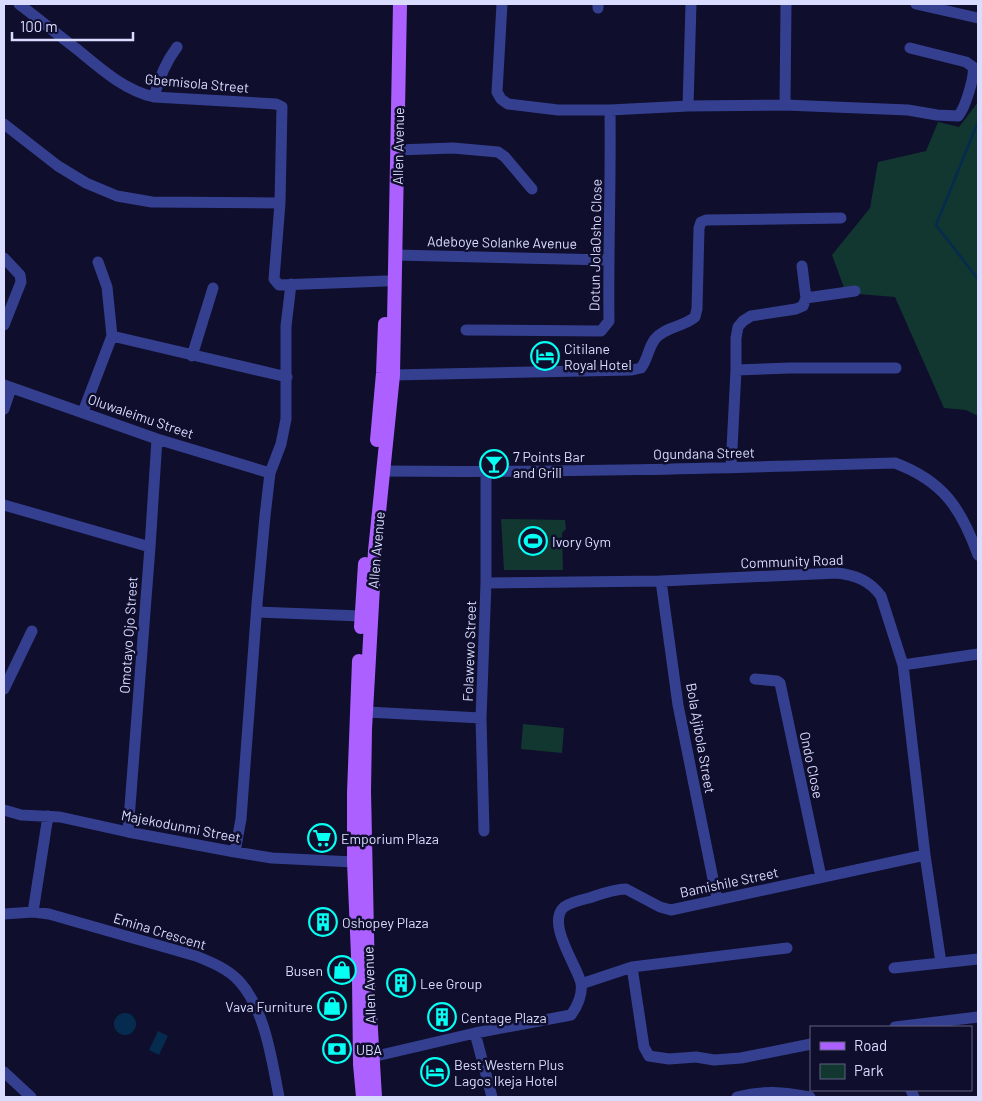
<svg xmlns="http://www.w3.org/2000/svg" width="982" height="1101" font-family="Barlow,sans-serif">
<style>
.green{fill:#113730}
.water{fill:#052b4e}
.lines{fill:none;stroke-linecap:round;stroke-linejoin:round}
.stream{stroke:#052b4e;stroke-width:2.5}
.minor{stroke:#353f8f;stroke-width:11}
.major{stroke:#ac60ff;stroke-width:14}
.labels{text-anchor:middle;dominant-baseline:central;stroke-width:5;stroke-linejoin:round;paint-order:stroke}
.street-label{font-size:14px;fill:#d9dbff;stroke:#0f0e2c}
.poi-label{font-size:14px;fill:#d9dbff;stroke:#0f0e2c;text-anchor:start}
</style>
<rect width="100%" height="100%" fill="#0f0e2c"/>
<path class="green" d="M978 102V416L966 410 944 408 895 297 846 293 832 255 870 208 878 162 926 151 938 122 959 127Z
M501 519 565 520 566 529 562 533 563 570H504Z
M523 724 564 728 562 753 521 749Z"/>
<path class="water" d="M114 1024a11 11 0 1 1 22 0a11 11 0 1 1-22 0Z
M158 1031 168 1036 159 1055 149 1050Z"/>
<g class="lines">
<path class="stream" d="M978 122 936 225 978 279"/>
<path class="minor" d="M19 4C39 19 58 35 78 50 101 69 124 90 154 97L276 104 282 107 280 203 274 279 279 285 386 281
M502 4 497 92 501 99 508 104 558 110H610L688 106 785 105 908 110 937 115 958 116C965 109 975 76 973 67L966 62 910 48
M598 4V8
M916 4 978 18
M154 97C159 78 165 63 177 47
M785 105 786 4
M688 106 691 4
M4 124 58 166 86 183 117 196 152 202 280 203
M397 150 453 148 498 152 505 157 532 189
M396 255 608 260
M4 258 20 275 21 282 4 325
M802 266 806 298
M466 330 601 331 609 321C608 251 611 181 610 110
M112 336 287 377
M192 356 213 288
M736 370 790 368H896
M393 375 632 370 641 368C648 359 648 348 655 339 665 327 683 327 695 317L697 309 699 228 701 222 706 220 841 218
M4 385 157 439 270 473
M4 409 11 388
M83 412 112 336 107 287 98 262
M731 468 736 370V338L738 327 743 321 751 316 796 309 803 306 806 298 855 291
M384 471C554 473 725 468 895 463 943 481 961 508 978 555
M4 505 150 547
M661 581 678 705 717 899
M486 583 661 581 837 573C856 575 870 581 881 596L903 665 925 855 941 963 894 968
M257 612 361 616
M903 665 978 654
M755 679 777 681 780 683 821 877
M4 689 32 631
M367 712 481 718
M4 810 21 815 60 817 128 832 235 852 272 858 354 862
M484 831 481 718 486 583V472
M128 832 150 547 157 439
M235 852 241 819 257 604 265 516 270 473 281 444 286 419V326L291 284
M33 912 48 816
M4 914 33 912 49 914 196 956C211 962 228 969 239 981 265 1009 272 1061 279 1097
M941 963 978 959
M632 967 644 1047 649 1056 669 1059 696 1057 714 1060 741 1058 811 1044
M581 984 632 967 787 948
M895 1027 978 1017
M475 1033 492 1097
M372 1057 475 1033 571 1015C577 1007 583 994 581 983 577 966 546 923 564 907 571 902 580 900 589 898 601 894 614 889 626 889L660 907 671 910 925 855
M4 1072 31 1097
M911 1090 914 1097
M737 1097C764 1090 783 1092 810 1097"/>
<path class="major" d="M377 440 383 373 385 324
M361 627 365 564
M359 661 354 793V862L359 979 360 1064 363 1097
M375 1097 368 980 364 791 365 729 375 551 393 375 400 4"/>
</g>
<defs>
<symbol id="hotel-ring" viewBox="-11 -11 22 22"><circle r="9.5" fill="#0f0e2c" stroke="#05fff3" stroke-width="1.5"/><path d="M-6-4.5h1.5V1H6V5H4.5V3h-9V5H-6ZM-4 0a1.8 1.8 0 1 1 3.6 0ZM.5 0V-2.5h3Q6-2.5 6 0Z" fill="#05fff3"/></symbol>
<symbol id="bar-ring" viewBox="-11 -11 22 22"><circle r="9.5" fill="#0f0e2c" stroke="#05fff3" stroke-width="1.5"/><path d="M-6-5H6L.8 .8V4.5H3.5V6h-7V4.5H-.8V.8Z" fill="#05fff3"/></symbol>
<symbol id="stadium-ring" viewBox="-11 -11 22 22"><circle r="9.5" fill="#0f0e2c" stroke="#05fff3" stroke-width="1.5"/><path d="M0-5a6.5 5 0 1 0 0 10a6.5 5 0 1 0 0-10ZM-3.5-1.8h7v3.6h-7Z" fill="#05fff3"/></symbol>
<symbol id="supermarket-ring" viewBox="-11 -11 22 22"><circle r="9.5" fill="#0f0e2c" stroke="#05fff3" stroke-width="1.5"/><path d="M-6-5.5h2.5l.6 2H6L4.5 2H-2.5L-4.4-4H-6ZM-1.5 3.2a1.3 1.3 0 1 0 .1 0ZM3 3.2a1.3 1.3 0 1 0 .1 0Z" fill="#05fff3"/></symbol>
<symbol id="building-ring" viewBox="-11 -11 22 22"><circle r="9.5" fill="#0f0e2c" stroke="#05fff3" stroke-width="1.5"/><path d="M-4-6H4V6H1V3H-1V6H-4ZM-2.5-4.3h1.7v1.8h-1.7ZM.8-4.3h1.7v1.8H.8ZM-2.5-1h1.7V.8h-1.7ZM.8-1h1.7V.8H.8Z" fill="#05fff3"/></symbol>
<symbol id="shop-ring" viewBox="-11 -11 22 22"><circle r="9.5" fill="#0f0e2c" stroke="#05fff3" stroke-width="1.5"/><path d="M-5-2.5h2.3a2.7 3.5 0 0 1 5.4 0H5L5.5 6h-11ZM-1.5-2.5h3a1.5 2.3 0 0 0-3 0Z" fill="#05fff3"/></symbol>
<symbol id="bank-ring" viewBox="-11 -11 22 22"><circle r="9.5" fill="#0f0e2c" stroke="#05fff3" stroke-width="1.5"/><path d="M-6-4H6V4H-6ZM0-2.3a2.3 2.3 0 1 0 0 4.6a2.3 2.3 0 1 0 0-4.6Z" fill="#05fff3"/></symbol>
</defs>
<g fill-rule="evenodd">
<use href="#hotel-ring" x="529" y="340" width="32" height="32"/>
<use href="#bar-ring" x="478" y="448" width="32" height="32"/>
<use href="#stadium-ring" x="517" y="525" width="32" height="32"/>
<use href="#supermarket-ring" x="306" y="822" width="32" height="32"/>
<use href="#building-ring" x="307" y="906" width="32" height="32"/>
<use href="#shop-ring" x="326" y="954" width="32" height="32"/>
<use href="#building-ring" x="385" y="967" width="32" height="32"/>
<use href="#shop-ring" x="316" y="990" width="32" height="32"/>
<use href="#building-ring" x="426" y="1001" width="32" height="32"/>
<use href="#bank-ring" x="321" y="1033" width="32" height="32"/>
<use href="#hotel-ring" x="419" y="1056" width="32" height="32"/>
</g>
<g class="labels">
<g class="street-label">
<text transform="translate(197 83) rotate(5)">Gbemisola Street</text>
<text transform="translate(398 146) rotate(-89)">Allen Avenue</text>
<text transform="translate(502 242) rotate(1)">Adeboye Solanke Avenue</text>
<text transform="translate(595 245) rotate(-89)">Dotun JolaOsho Close</text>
<text transform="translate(141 416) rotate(19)">Oluwaleimu Street</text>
<text transform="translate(704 453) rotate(-1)">Ogundana Street</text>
<text transform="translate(376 550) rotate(-85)">Allen Avenue</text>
<text transform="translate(792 561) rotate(-2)">Community Road</text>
<text transform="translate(128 635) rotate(-86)">Omotayo Ojo Street</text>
<text transform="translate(469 651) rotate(-88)">Folawewo Street</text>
<text transform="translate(701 738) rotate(80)">Bola Ajibola Street</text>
<text transform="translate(812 765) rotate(78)">Ondo Close</text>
<text transform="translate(181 826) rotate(11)">Majekodunmi Street</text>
<text transform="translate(729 882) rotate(-12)">Bamishile Street</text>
<text transform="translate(160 931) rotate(17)">Emina Crescent</text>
<text transform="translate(369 985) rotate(-92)">Allen Avenue</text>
</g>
<g class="poi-label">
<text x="564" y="348">Citilane<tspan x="564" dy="16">Royal Hotel</tspan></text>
<text x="513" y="456">7 Points Bar<tspan x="513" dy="16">and Grill</tspan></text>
<text x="552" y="541">Ivory Gym</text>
<text x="341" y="838">Emporium Plaza</text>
<text x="342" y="922">Oshopey Plaza</text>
<text x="323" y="970" text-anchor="end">Busen</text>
<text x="420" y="983">Lee Group</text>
<text x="313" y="1006" text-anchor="end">Vava Furniture</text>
<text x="461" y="1017">Centage Plaza</text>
<text x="356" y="1049">UBA</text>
<text x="454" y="1064">Best Western Plus<tspan x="454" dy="16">Lagos Ikeja Hotel</tspan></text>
</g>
</g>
<rect width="982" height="1101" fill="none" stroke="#d9dbff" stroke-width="10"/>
<rect x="810" y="1026" width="162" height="65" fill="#0f0e2c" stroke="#606080"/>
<rect x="820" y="1042" width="25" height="8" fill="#ac60ff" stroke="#606080"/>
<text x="854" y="1051" font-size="15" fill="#d9dbff">Road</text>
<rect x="820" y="1064" width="25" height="15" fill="#113730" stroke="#606080"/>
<text x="854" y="1076" font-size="15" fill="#d9dbff">Park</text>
<path d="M12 32v8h121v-8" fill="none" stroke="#d9dbff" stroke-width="2.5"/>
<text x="20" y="32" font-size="15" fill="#d9dbff" stroke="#0f0e2c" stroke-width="4" paint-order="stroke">100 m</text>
</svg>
